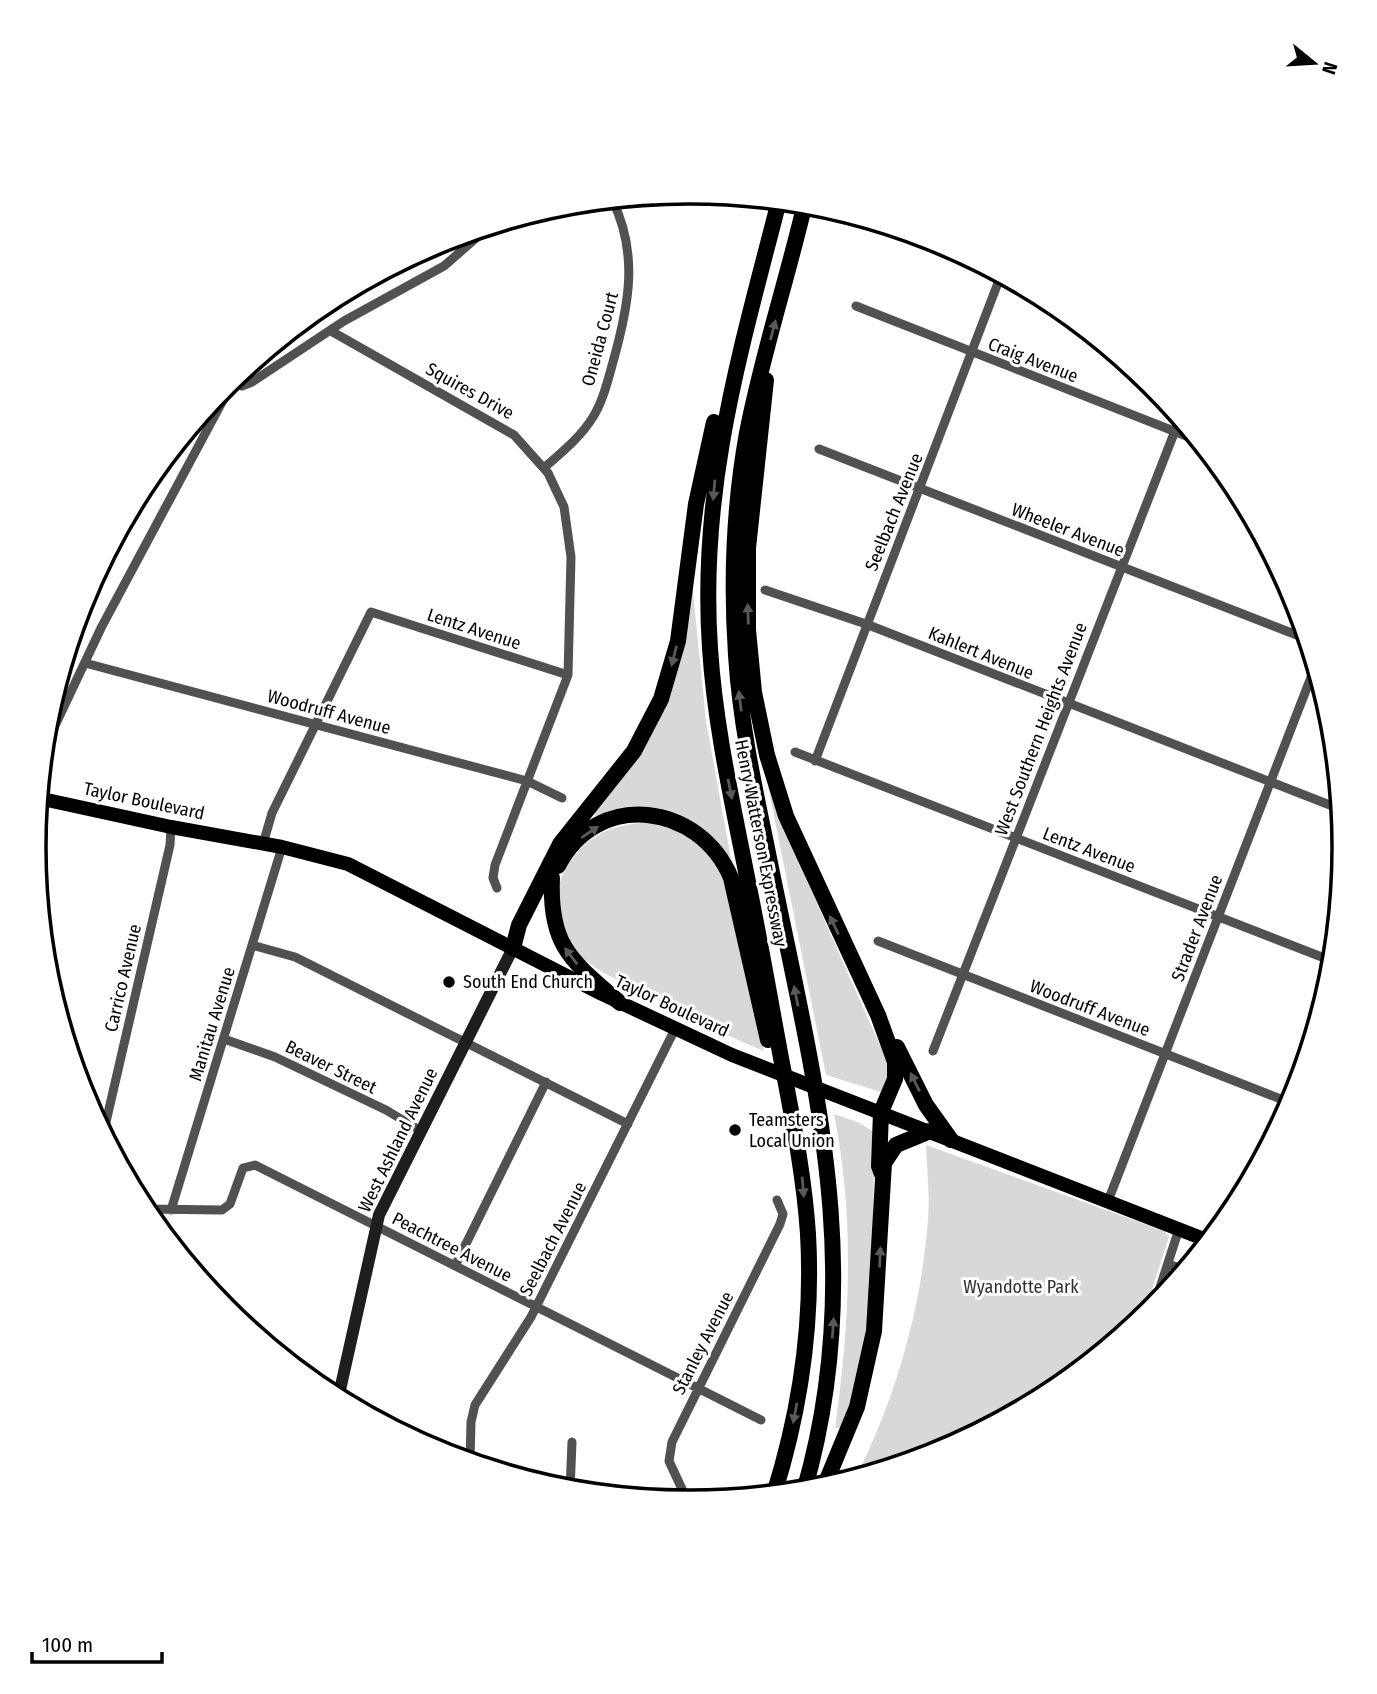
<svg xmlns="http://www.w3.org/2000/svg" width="1377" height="1694" font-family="'Fira Sans Condensed',sans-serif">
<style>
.green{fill:#d8d8d8}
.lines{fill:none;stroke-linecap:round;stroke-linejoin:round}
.street{stroke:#515151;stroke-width:9}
.secondary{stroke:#1e1e1e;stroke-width:12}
.primary{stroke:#000;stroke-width:14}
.highway{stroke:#000;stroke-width:16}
.oneway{fill:#595959}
.poi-dot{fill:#000;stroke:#fff;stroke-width:2.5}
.labels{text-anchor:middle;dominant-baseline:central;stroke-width:6;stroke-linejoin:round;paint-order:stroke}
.street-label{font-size:18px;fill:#000;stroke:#fff}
.poi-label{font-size:18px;fill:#000;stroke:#fff;text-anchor:start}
.park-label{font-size:18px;fill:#2f2f2f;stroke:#fff}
.rim{fill:none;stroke:#000;stroke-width:3.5}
</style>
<rect width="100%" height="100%" fill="#fff"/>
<path class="green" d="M692 582 706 721 731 859C711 834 684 807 649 808 631 809 612 818 595 816V809L639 752Z
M768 786 802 870 887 1061V1084L881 1092 826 1075Z
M654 822C669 825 696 837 706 849 738 891 752 997 764 1051 722 1034 683 1013 643 992 624 982 599 973 583 958 559 935 549 893 568 865 590 831 616 824 654 822Z
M834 1114 860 1123 875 1133 871 1302 860 1371 843 1428H835C850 1322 855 1219 834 1114Z
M926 1145 1164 1231 1169 1237 1143 1318 1052 1392 939 1453 856 1477C896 1397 921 1310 928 1220 930 1196 927 1170 926 1145Z"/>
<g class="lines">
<path class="street" d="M856 306 1199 441
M331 331 514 435 548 473 564 507 571 557 568 675 495 865 493 878 497 888
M230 381 242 386 252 382 344 321 444 266 491 225
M819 449 1307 639
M544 468C562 452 580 438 593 417 603 401 608 380 613 362 629 305 639 254 612 199
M765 590 866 624 1340 809
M85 663 527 781 562 798
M43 751 102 626 237 374
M795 752 1332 961
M815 761 1001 275
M263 844 272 813 371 612 568 675
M878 941 1291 1103
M252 945 295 957 628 1124
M224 1039 275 1057 386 1110 421 1131
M933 1051 1180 418
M103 1135 170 845 171 827
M1108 1201 1315 667
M143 1209 222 1210 230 1204 243 1168 255 1165 761 1420
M171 1210 282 847
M1168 1264 1185 1270
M455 1266 546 1082
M1153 1309 1179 1229
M470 1462 471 1422 475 1405 531 1317 675 1029
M570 1491 572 1442
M688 1502 669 1461 672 1442 780 1224 783 1214 777 1200"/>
<path class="secondary" d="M338 1399 379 1215 513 948"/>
<path class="primary" d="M38 798 171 827 282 847 348 864 602 994 732 1055 1209 1241"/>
<path class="highway" d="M766 380 748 548V630L754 692 767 755 786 816 878 1015 895 1062V1079L881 1112 879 1166 882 1174
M558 866C597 789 700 803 731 878L768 1040
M552 878C549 947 572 961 620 1003
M513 948 519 925 560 844 634 751 661 699 678 641 696 504 714 422
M897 1047 926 1105 951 1140
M824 1487 857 1407 874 1331 884 1163 896 1145 930 1131
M804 1491C870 1264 810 1066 766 843 753 781 740 719 736 655 731 581 734 505 747 433 762 355 787 280 805 203
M774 1494C800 1411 813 1321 808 1234 804 1174 792 1116 781 1058 770 999 760 941 748 882 733 805 715 727 710 648 699 488 740 353 779 201"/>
</g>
<defs><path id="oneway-solid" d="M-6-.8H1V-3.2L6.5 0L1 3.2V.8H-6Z" transform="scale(1.75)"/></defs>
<g class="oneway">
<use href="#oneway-solid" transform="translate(773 330) rotate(-75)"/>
<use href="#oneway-solid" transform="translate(714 490) rotate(95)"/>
<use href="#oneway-solid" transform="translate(748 614) rotate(-92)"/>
<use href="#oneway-solid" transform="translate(674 656) rotate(104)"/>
<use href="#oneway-solid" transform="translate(740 701) rotate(-97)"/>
<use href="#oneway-solid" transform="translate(730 789) rotate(79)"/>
<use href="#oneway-solid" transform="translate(590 832) rotate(-34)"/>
<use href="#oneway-solid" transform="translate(834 925) rotate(-115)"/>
<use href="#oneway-solid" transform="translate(571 956) rotate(-127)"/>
<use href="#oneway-solid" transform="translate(796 996) rotate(-101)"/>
<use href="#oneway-solid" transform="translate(915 1082) rotate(-116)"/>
<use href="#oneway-solid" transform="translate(803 1187) rotate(85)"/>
<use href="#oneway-solid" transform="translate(880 1257) rotate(-88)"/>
<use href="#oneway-solid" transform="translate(833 1328) rotate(-86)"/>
<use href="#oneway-solid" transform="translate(795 1413) rotate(101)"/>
</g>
<g class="poi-dot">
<circle cx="449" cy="982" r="7"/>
<circle cx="735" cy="1130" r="7"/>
</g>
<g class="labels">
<g class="street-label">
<text transform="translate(600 339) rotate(-75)">Oneida Court</text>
<text transform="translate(1033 360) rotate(21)">Craig Avenue</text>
<text transform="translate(470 391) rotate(29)">Squires Drive</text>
<text transform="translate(894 512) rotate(-68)">Seelbach Avenue</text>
<text transform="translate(1068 530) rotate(21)">Wheeler Avenue</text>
<text transform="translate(474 629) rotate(18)">Lentz Avenue</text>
<text transform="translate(981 653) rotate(22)">Kahlert Avenue</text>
<text transform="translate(329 712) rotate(15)">Woodruff Avenue</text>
<text transform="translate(1041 729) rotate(-69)">West Southern Heights Avenue</text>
<text transform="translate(144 801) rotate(12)">Taylor Boulevard</text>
<text transform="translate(761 843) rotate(79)">Henry Watterson Expressway</text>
<text transform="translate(1089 850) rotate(21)">Lentz Avenue</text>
<text transform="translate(1197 928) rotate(-69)">Strader Avenue</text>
<text transform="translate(123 978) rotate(-77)">Carrico Avenue</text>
<text transform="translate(672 1006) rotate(25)">Taylor Boulevard</text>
<text transform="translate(1090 1008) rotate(21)">Woodruff Avenue</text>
<text transform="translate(212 1024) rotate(-73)">Manitau Avenue</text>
<text transform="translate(331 1067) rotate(26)">Beaver Street</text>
<text transform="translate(398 1140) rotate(-64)">West Ashland Avenue</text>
<text transform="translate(553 1239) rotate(-63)">Seelbach Avenue</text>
<text transform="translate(452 1247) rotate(27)">Peachtree Avenue</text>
<text transform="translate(703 1343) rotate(-63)">Stanley Avenue</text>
</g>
<g class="poi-label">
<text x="463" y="982">South End Church</text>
<text x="749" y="1120">Teamsters<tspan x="749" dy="21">Local Union</tspan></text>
</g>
<g class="park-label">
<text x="1021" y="1287">Wyandotte Park</text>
</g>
</g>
<path d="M0 0H1377V1694H0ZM46 847a643 643 0 1 1 1286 0a643 643 0 1 1-1286 0Z" fill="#fff" fill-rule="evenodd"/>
<path class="rim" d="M46 847a643 643 0 1 1 1286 0a643 643 0 1 1-1286 0Z"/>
<g transform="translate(1314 63) rotate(108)" stroke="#ffffff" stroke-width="5" paint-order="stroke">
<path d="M0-5L12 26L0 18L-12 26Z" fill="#000000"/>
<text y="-10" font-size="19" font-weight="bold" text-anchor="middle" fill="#000000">N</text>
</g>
<path d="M32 1652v10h130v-10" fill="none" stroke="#000000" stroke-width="3.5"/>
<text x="42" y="1652" font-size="21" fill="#000000" stroke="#ffffff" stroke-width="5" paint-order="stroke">100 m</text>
</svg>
